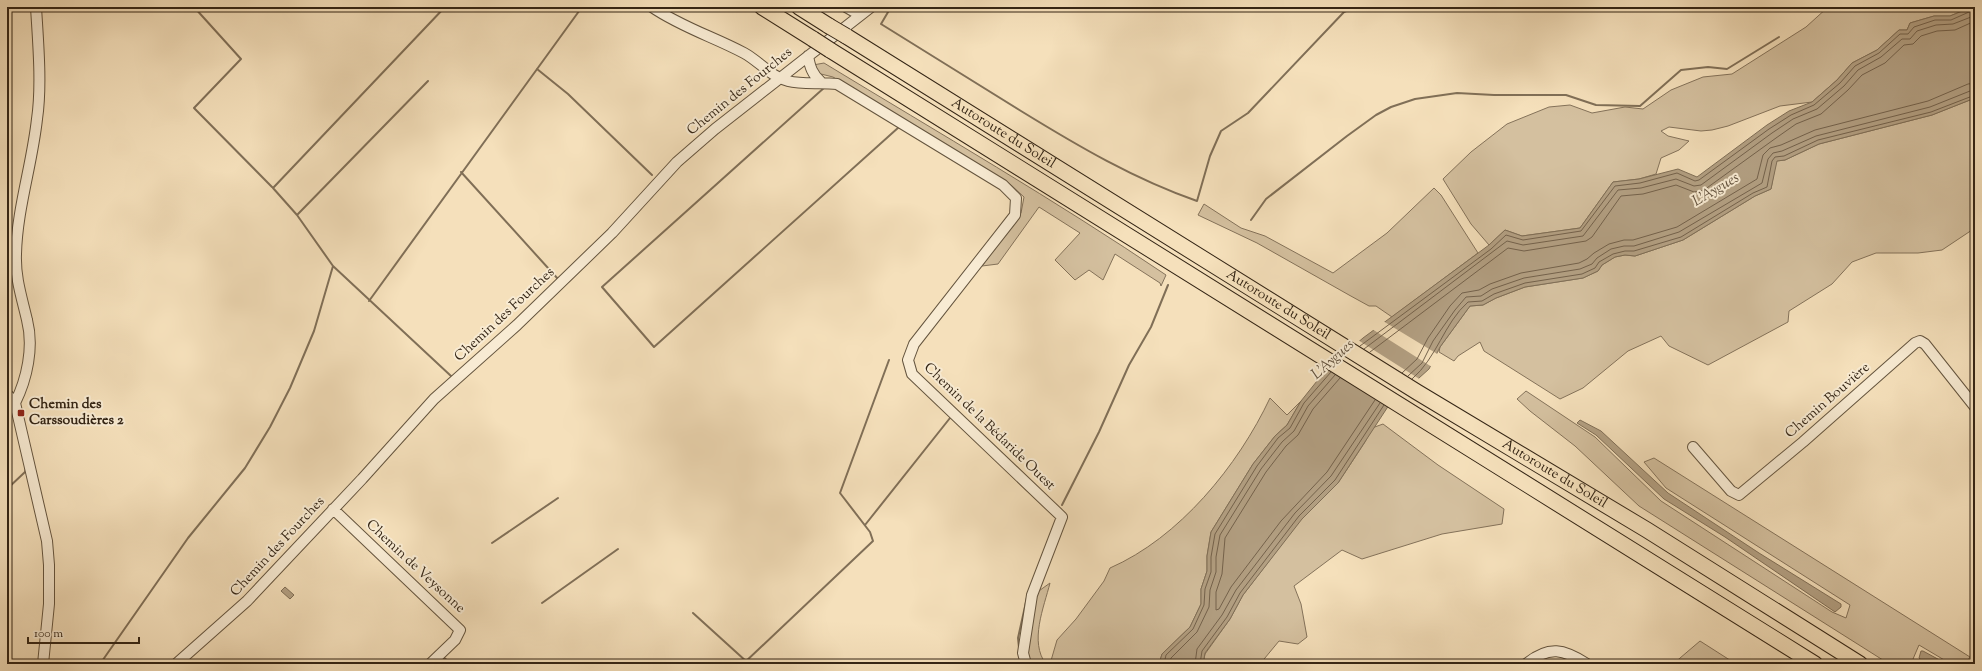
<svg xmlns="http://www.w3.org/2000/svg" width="1982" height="671" font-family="'Sorts Mill Goudy',serif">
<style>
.green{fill:#d4c09f;stroke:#84725a}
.water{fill:#b3a083;stroke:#806f57}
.pier{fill:#f5e0bb}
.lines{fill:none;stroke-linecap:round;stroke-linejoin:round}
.shore{stroke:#74624c;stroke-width:1}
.stream{stroke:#806f57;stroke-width:2}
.minor-casing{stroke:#64543e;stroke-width:12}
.highway-casing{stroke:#342515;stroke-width:17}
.minor{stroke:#f8ebd3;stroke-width:10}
.highway{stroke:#f5e0bb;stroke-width:15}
.highway-bridge-casing{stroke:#342515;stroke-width:17;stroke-linecap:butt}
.highway-bridge{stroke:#f5e0bb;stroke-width:15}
.poi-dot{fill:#8f2418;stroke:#f8ebd3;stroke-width:1.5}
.labels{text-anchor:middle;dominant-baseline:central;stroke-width:4;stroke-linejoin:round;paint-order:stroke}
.street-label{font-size:14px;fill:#342515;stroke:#f8ebd3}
.poi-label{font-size:14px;font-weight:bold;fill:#342515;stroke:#f8ebd3;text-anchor:start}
.water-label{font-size:15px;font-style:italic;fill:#60503c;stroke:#f8ebd3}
</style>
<rect width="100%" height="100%" fill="#f5e0bb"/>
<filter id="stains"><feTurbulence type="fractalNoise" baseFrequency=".005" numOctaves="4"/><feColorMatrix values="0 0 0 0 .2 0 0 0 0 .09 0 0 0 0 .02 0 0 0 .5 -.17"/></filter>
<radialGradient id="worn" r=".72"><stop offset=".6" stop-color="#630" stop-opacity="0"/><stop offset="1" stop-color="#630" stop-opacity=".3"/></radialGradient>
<path class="green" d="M1828 7H1972L1950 16H1934L1910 23 1907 30H1899L1877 50 1852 63 1837 80 1812 102 1780 106 1728 126 1712 130 1701 131 1669 127 1661 131 1668 136 1689 141 1679 150 1661 158 1656 174 1639 179 1613 182 1580 228 1522 236 1505 230 1489 245 1471 224 1443 179 1471 152 1507 124 1549 107 1570 105 1592 113 1625 107 1643 109 1671 90 1703 77 1732 74 1806 27Z
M824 63C939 133 1055 200 1166 275L1161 286 1160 283 1115 254 1103 280 1089 270 1075 280 1055 260 1080 233 1039 207 998 264 982 266 1021 213 1024 197 1011 185 833 77 817 73 813 65Z
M1975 98V228L1942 250 1918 253H1876L1852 262 1832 284 1789 311 1788 322 1708 365 1669 346 1661 336 1628 351 1583 388 1560 399 1484 351 1480 342 1458 356 1454 361 1439 352 1440 347 1470 306 1483 305 1496 298 1525 287 1583 278 1598 271 1602 265 1615 257 1625 255 1635 256 1683 240 1755 196 1771 189 1776 161 1785 160 1819 144 1932 115Z
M1434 188 1441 195 1478 253 1392 317 1376 306H1369L1349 295 1257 243 1198 215 1204 204 1241 228 1265 236 1333 273 1387 233Z
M1526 391 1595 437 1661 501 1832 612 1846 618 1850 605 1666 488 1644 462 1654 458 1970 657 1965 664H1951L1919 645 1913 659 1922 664H1890L1886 662 1639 506 1575 446 1530 411 1517 399Z
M1270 398 1287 415 1301 401 1287 425 1275 436 1253 464 1211 532 1207 556V571L1201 589V604L1190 627 1162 654 1159 664H1050L1057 640 1076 619 1104 581 1110 568C1179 538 1238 466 1270 398Z
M1383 424 1438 465 1504 509 1502 524 1442 534 1362 559 1342 550 1294 586 1301 604 1307 637 1298 644 1279 641 1260 664H1203L1205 654 1230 619 1243 595 1302 518 1338 483 1365 442 1372 428Z
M1050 583C1044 607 1029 642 1046 664H1031L1027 653 1036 593Z
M1700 641 1736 664H1673Z"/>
<path class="water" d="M1972 7H1975V98L1932 115 1819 144 1785 160 1777 161 1771 189 1755 196 1683 240 1635 256 1625 255 1615 257 1602 265 1598 271 1583 278 1525 287 1496 298 1483 305 1470 306 1440 347 1429 369 1389 405 1338 483 1302 519 1243 595 1230 619 1205 653 1203 664H1159L1162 654 1190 627 1201 604V589L1207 571V556L1211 532 1253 464 1275 436 1287 425 1301 401 1325 371 1363 338 1489 245 1505 230 1522 236 1580 228 1613 182 1639 179 1678 169 1697 177 1767 125 1789 111 1812 102 1837 80 1852 63 1877 50 1899 30H1907L1910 23 1934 16H1950Z
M1580 420 1601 431 1668 493 1759 553 1841 604V607L1835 612 1725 537 1664 499 1596 435 1577 423Z
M285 587 294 595 290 599 281 591Z
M1921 651H1923L1947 664H1926L1919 658Z"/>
<path class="pier" d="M1383 321 1439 355 1432 367 1372 329Z
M1358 340 1421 380 1390 408 1326 368Z"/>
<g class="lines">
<path class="shore" d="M1360 346 1491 249 1506 235 1523 240 1581 231 1615 186 1640 183 1677 173 1695 181 1699 180 1769 129 1791 115 1814 105 1840 83 1855 66 1879 53 1900 34H1908L1914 27 1935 20H1951L1969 12 1971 7
M1364 349 1507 241 1523 245 1583 236 1618 190 1641 188 1676 179 1694 186 1701 185 1772 133 1793 119 1817 109 1844 86 1858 70 1881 57 1902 39H1910L1917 31 1936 25 1953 24 1971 17 1975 13
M1370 352 1508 248 1524 251 1586 241 1592 237 1621 196 1643 194 1676 185 1694 192 1704 190 1776 138 1796 124 1821 114 1848 90 1862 75 1885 63 1904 45 1913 44 1921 36 1937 31 1955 30 1975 21
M1402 373 1417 359 1428 338 1450 306 1462 293 1479 290 1490 284 1521 273 1579 263 1587 259 1594 253 1609 244 1624 240H1633L1677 227 1757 179 1763 155 1770 148 1781 145 1815 130 1928 101 1968 84 1975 83
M1408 376 1422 363 1433 341 1455 310 1466 297 1481 296 1492 289 1524 278 1580 269 1592 264 1597 258 1611 249 1624 246H1634L1679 232 1762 183 1768 159 1773 153 1782 151 1816 136 1930 107 1975 89
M1340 378 1313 409 1298 435 1286 446 1266 472 1225 538 1222 574 1216 592V610L1219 609 1231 587 1281 521 1327 472 1375 400
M1412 379C1437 358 1444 323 1468 302L1482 301 1494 294 1525 283 1582 274 1595 268 1599 262 1613 254 1625 251H1634L1681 237 1753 193 1767 187 1772 161 1775 157 1784 156 1818 140 1931 112 1975 95
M1164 664 1166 655 1193 629 1204 605 1205 589 1211 572V557L1215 534 1257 466 1278 438 1290 428 1304 403 1331 372
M1169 664 1171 658 1197 632 1209 607 1210 590 1216 572V557L1220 535 1261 469 1282 442 1294 431 1308 406 1335 375
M1195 664 1197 649 1222 615 1236 590 1295 513 1331 476 1380 403
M1200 664 1202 651 1227 617 1240 593 1299 516 1335 480 1384 405"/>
<path class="stream" d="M194 7 241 59 194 108 272 187
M891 7 881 24C928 53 974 82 1021 111 1078 146 1134 179 1197 201L1210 156 1221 131 1248 113 1344 12 1355 7
M537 69 568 94 652 175
M825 87 602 287 654 347 899 127
M461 172 558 279
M297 215 428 81
M1251 220 1266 199 1347 136 1376 115 1391 107 1415 99 1457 93 1494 95H1566L1596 105 1640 106 1681 70 1708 67 1727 69 1779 37
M333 266 451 376
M369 301 582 7
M7 489 25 472 26 468
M1062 505 1099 432 1129 365 1151 327 1168 285
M865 525 950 418
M492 543 558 498
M542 603 618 549
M693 613 747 662
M1019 648 1018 638 1028 593
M443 657 452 664
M100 664 188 538 245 468 270 427 290 388 314 331 333 266 297 215 273 188 445 7
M743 664 873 541 870 532 840 493 889 360"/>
<defs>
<path id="minor" d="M652 7C681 27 714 37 744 53 759 61 771 77 788 81 803 85 821 82 837 84L1003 185 1016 198 1015 215 914 344 908 360 912 374 1062 517 1032 595 1023 653 1026 664
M846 7 860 15
M808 56C810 67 812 74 821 82
M7 394 15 403 47 541 49 565V604L43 664
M15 403C27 379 34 347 27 320 22 298 15 278 16 254 17 209 32 165 37 119 42 85 38 41 36 7
M1693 447 1731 491 1739 495 1803 442 1915 343 1920 341 1925 344 1975 407
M333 509 460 630 455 640 430 664
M176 664 247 601 362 479 434 399 517 325 612 233 677 162 715 129 871 7
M1526 664C1549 645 1564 649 1587 664"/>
<g id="highway">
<path d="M762 7 813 39"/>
<path d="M799 7 829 26"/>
<path id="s1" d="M846 36 1417 392 1647 530 1860 664"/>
<path d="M830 50 1815 664"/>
</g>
</defs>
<use href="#minor" class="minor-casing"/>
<use href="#highway" class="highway-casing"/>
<use href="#minor" class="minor"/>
<use href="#highway" class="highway"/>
<defs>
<path id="highway-bridge" d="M829 26 846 36
M813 39 830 50"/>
</defs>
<use href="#highway-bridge" class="highway-bridge-casing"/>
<use href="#highway-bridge" class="highway-bridge"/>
</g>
<rect class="poi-dot" x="17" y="409" width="8" height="8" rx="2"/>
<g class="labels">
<g class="street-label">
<text transform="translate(740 92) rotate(-39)">Chemin des Fourches</text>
<text stroke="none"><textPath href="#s1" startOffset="185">Autoroute du Soleil</textPath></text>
<text stroke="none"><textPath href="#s1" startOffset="509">Autoroute du Soleil</textPath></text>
<text transform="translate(505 315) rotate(-43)">Chemin des Fourches</text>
<text transform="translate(1828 401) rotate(-41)">Chemin Bouvière</text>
<text transform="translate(989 427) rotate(44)">Chemin de la Bédaride Ouest</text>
<text stroke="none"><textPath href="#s1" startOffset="833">Autoroute du Soleil</textPath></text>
<text transform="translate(278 547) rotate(-47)">Chemin des Fourches</text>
<text transform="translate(415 567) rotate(43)">Chemin de Veysonne</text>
</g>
<g class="poi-label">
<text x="29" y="405">Chemin des<tspan x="29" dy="16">Carssoudières 2</tspan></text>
</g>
<g class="water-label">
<text transform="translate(1716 190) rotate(-31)">L'Aygues</text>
<text transform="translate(1333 360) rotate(-42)">L'Aygues</text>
</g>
</g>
<rect width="1982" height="671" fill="none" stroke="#f5e0bb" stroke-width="24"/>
<rect x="8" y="8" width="1966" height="655" fill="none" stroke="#342515" stroke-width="2"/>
<rect x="12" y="12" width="1958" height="647" fill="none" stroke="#342515"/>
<path d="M28 637v6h111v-6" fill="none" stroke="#342515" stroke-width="2"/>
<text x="34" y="637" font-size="12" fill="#342515" stroke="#f8ebd3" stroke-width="3" paint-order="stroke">100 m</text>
<rect width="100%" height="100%" filter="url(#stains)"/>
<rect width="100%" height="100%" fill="url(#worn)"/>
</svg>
